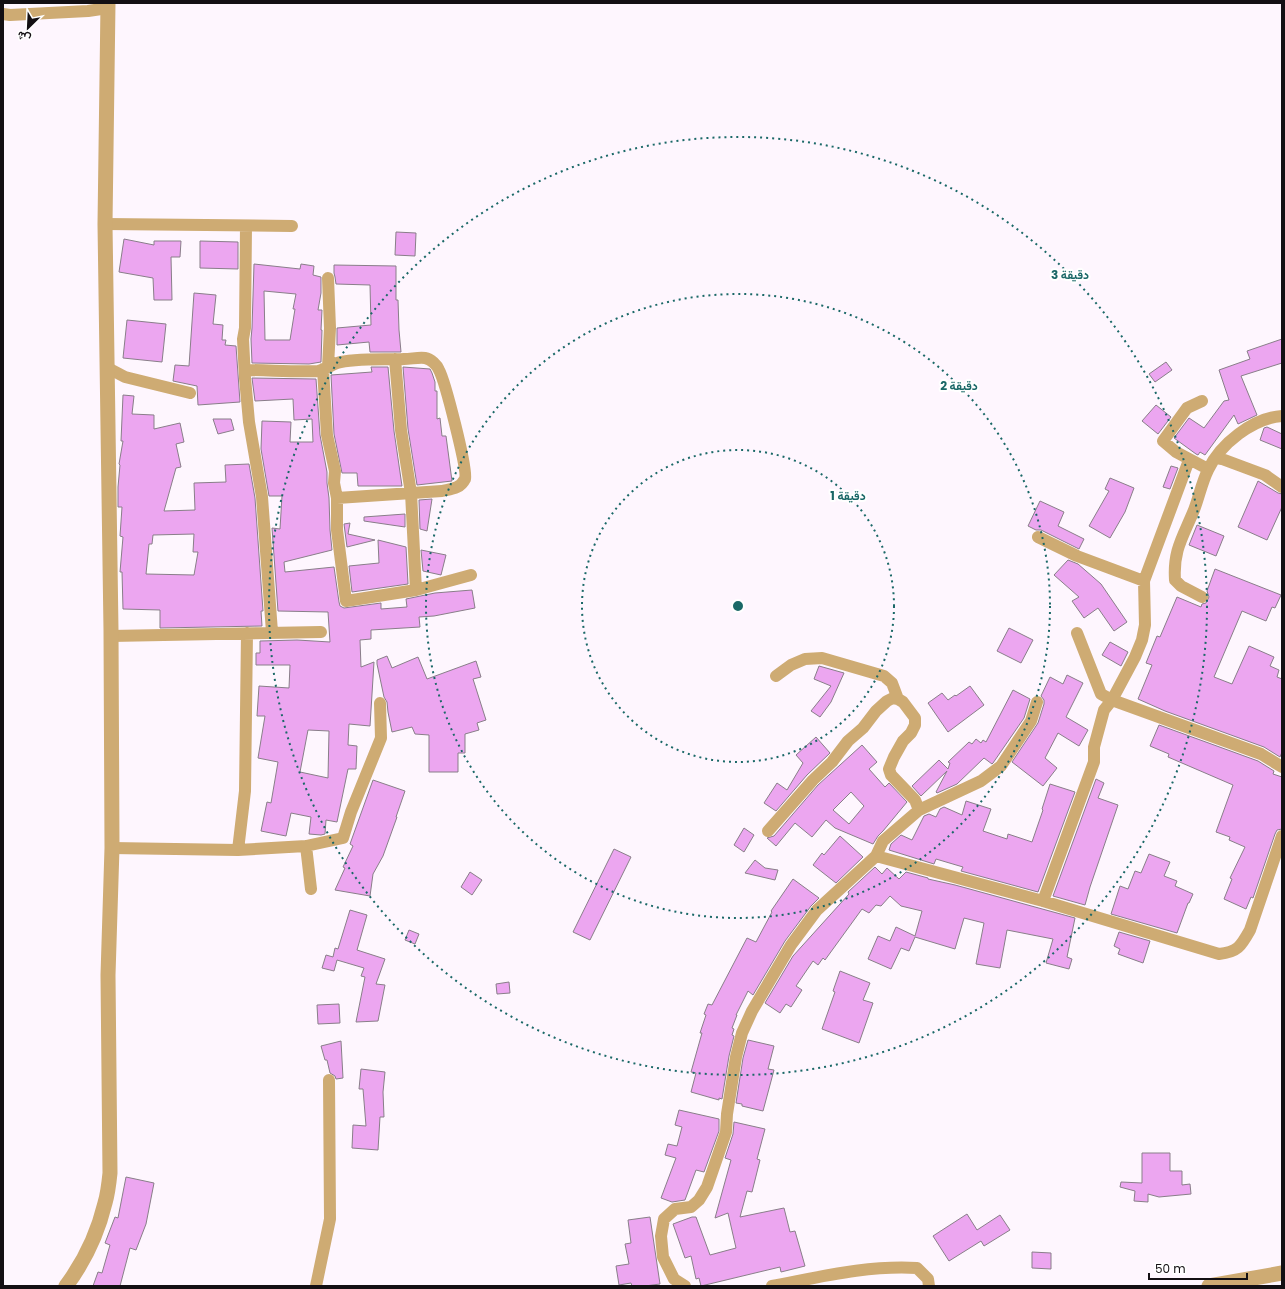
<svg xmlns="http://www.w3.org/2000/svg" width="1285" height="1289" font-family="Poppins,Vazirmatn,sans-serif">
<style>
.building{fill:#eca6f0;stroke:#897e89;fill-rule:evenodd}
.lines{fill:none;stroke-linecap:round;stroke-linejoin:round}
.minor{stroke:#ceab73;stroke-width:12}
.tertiary{stroke:#ceab73;stroke-width:15}
.ring{fill:none;stroke:#1a6867;stroke-width:2;stroke-dasharray:2 4}
.centre{fill:#1a6867;stroke:#fff;stroke-width:2}
.ring-label{font-size:12px;text-anchor:middle;font-weight:bold;fill:#1a6867;stroke:#fff;stroke-width:4;stroke-linejoin:round;paint-order:stroke}
</style>
<rect width="100%" height="100%" fill="#fef6fe"/>
<path class="building" d="M396 232 416 233 415 256 395 255Z
M124 239 154 245V241H181L180 257H171L172 300H154L153 278 119 272Z
M200 241 238 242V269L200 268Z
M254 264 300 269 301 264 314 266 313 275 321 277V293L318 310H322L321 330H322L321 362 309 364 252 363 251 339 252 328ZM264 291 296 294 293 309H295L290 340H265Z
M334 265 396 266V300H398L399 330 401 352H370L369 342 337 345V328L371 325 370 285 336 284 335 277 334 273Z
M194 293 216 295 213 324 223 325 222 340H226L225 345 236 346 240 402 198 405 197 386 173 381 175 365 189 366Z
M127 320 166 324 162 362 123 358Z
M1282 339V363L1241 376 1257 415 1238 424 1234 415 1205 455 1200 452 1198 455 1196 454 1174 438 1189 418 1204 428 1224 401 1229 400 1219 370 1250 359 1247 351Z
M1166 362 1172 370 1155 382 1149 374Z
M371 367H388L394 431 402 486H358L357 473H342L334 434 331 375 372 372Z
M403 367 430 369 432 373 435 382V391H437V419L440 418 442 436H446L452 481 417 485 408 429Z
M252 378 316 379 320 435 327 472V483L329 498 330 530 332 550 284 562 285 572 334 567 339 602 340 606 344 608 381 603V609L407 607 406 599 435 593 472 590 475 608 434 616 419 617 420 627 371 630V639L360 640 361 667 374 662 370 726 349 724 348 745 357 746 356 769H348L337 822 326 820 325 834 321 835 309 834 311 817 291 813 286 836 261 831 267 802 271 803 278 762 258 758 265 716H257L259 686 289 688 290 665H256V653H260V641L297 640 330 642 328 612 278 611 272 528 280 529 282 496H269L261 449 262 421 291 422 290 442H313L312 419 294 420 293 399 255 401ZM308 730 329 731 328 778 300 772Z
M123 395 134 396 132 414 154 415V429L180 423 184 442 176 444 181 467 176 468 164 511 195 510 194 483 226 482 225 465 249 464 255 498 263 611H261L262 626 160 628V610L123 609 122 572H120L123 537 120 536 122 507H118V487L120 465 119 464 123 441H121ZM194 534 193 552H198L194 575 146 574 149 544H152L153 535Z
M1156 405 1171 417 1158 434 1142 421Z
M213 419H231L234 430 218 434Z
M1267 427 1282 434V449L1260 440 1264 428Z
M1171 466 1178 468 1170 489 1163 487Z
M1110 478 1134 488 1125 512 1110 538 1089 526 1109 491 1105 489Z
M1258 481 1278 493 1282 494V507L1267 540 1238 527Z
M432 499 427 531 420 529 419 500Z
M1040 501 1064 512 1058 526 1084 539 1079 549 1041 530H1036L1028 526Z
M405 514V527L364 521V517Z
M350 523 348 534 375 540 347 547 344 524Z
M1197 525 1224 536 1216 556 1189 545Z
M378 540 406 547 408 584 352 592 349 566 379 563Z
M421 550 446 555 441 575 423 571Z
M1068 560 1078 564 1101 584 1127 622 1114 631 1098 608 1084 618 1072 601 1079 597 1054 575Z
M1215 569 1281 595 1275 608 1272 607 1266 621 1242 611 1214 677 1232 684 1249 646 1274 657 1270 666 1279 670 1277 677 1282 679V752L1280 757 1264 747 1165 711 1138 699 1152 665 1146 663 1157 636 1160 637 1177 597 1201 607 1202 604 1206 603 1209 597 1207 591Z
M1009 628 1033 640 1021 663 997 651Z
M1110 642 1128 652 1121 666 1102 655Z
M387 656 392 668 418 657 427 679 476 661 481 677 473 679 486 720 477 723 479 730 465 734V753H458V772H429V735L415 734 412 727 392 732 388 712 387 702 384 697 377 664V660Z
M819 666 844 673 831 702 820 717 811 711 831 686 814 679Z
M1067 675 1083 683 1066 717 1088 730 1079 746 1058 733 1045 758 1057 768 1043 786 1012 762 1038 723 1044 704V700L1041 696 1050 677 1063 684Z
M970 686 984 705 948 732 928 703 942 693 948 700 955 695 956 696Z
M1013 690 1030 699 1024 718 993 763 992 764 984 758 957 784 937 793 936 792 947 771 921 796 912 786 939 760 948 769 950 763 948 762 969 742 972 744 976 739 981 743 983 740 986 742Z
M1159 725 1258 761 1274 771 1273 774 1282 777V829L1277 830 1275 834 1253 898 1251 897 1246 909 1224 899 1232 879 1230 878 1245 847 1229 840 1230 837 1216 832 1233 785 1168 757 1169 754 1150 746Z
M816 737 830 753 807 775 776 811 764 803 777 783 787 790 803 763 796 755Z
M862 745 877 762 869 769 885 787 889 783 907 802 883 831 878 836 873 844 835 828 826 820 812 837 795 823 776 846 767 838 774 836 818 785ZM851 792 864 806 849 824 833 810Z
M1096 779 1104 783 1098 798 1118 805 1090 887 1085 905 1053 896Z
M373 780 405 791 396 817H397L383 856 373 874 370 896 335 890 345 868 343 867 353 846 350 844Z
M1050 784 1075 792 1038 892 961 871 963 867 936 859 934 864 889 850 891 844 901 835 912 840 924 816 929 814 936 817 940 809 944 807 962 815 966 801 991 809 983 831 1007 839 1008 834 1032 842 1043 810 1042 809Z
M744 828 754 835 744 852 734 845Z
M840 836 863 857 836 883 813 865 822 853 824 855Z
M614 849 631 857 590 940 573 932Z
M1149 854 1170 862 1164 876 1177 881 1175 886 1193 894 1189 903H1188L1177 933 1111 914 1120 886 1128 889 1135 871 1141 873Z
M755 860 765 868 778 870 775 880 745 873Z
M875 867 882 874 887 868 899 879 906 872 928 878V879L955 885 1075 918 1067 957 1072 959 1069 969 1046 963 1053 939 1007 930 1000 968 976 964 984 923 964 918 955 949 915 937 909 951 901 948 891 969 868 959 878 936 890 941 896 927 915 936 922 911 901 906 890 896 881 906 876 905 869 913 862 909 825 960 823 958 818 965 813 961 796 986 802 990 791 1007 786 1004 780 1013 765 1003 793 956 849 894 848 892Z
M470 872 482 880 472 895 461 887Z
M793 879 819 898 811 906 785 941 753 995 748 991 736 1015H737L732 1028 734 1029 732 1035 734 1036 729 1056 722 1099 719 1098V1100L691 1092 696 1073 691 1072 702 1033H700L706 1015 704 1014 708 1004 712 1005 747 938 756 942 772 912 771 911Z
M350 910 367 915 357 950 385 959 376 984 385 985 378 1021 356 1022 365 977 361 976 364 968 337 960 334 971 322 968 326 955 333 957 335 948 338 949Z
M409 930 419 934 415 944 405 940Z
M1119 932 1150 941 1143 963 1118 954 1120 949 1114 946Z
M840 971 870 983 863 1000 873 1003 859 1043 822 1029 835 992 833 991Z
M509 982 510 993 497 994 496 984Z
M339 1004 340 1023 318 1024 317 1005Z
M748 1040 774 1046 768 1069 774 1070 763 1111 742 1106V1104L736 1103 743 1058Z
M341 1041 343 1078 336 1079 335 1076 330 1073 327 1060H325L321 1046Z
M361 1069 385 1072 383 1092 384 1117H380L378 1150 352 1148 353 1125 366 1126 363 1089H359Z
M679 1110 719 1119V1131L704 1172 696 1170 685 1200 672 1202 661 1198 676 1158 665 1155 668 1144 677 1146 682 1127 675 1125Z
M734 1122 765 1129 757 1159 760 1160 752 1192 747 1191 740 1217 784 1208 790 1232 795 1231 805 1266 781 1272 780 1267 701 1286 699 1278 696 1279 691 1256 685 1258 673 1224 692 1217H696L710 1255 736 1248 728 1213 715 1218 731 1160 725 1158 733 1134Z
M1142 1153H1170V1171H1182V1185L1190 1184 1191 1194 1159 1197 1148 1194V1202L1134 1201 1135 1191 1120 1187 1121 1182 1142 1183Z
M126 1177 154 1183 146 1224 136 1250 130 1248 120 1286H93L98 1272 102 1273 110 1245 105 1243 115 1217 118 1218Z
M967 1214 977 1230 1000 1215 1010 1230 984 1246 981 1241 949 1261 933 1236Z
M650 1217 660 1284 645 1286H632L631 1283 619 1285 616 1266 629 1264 625 1244 631 1243 628 1220Z
M1032 1252 1051 1253V1269L1032 1268Z"/>
<g class="lines">
<path class="minor" d="M3 14 10 15 88 11 108 8
M105 224 292 226
M246 226 245 328 243 339 245 378 249 422 262 497 272 632
M328 278 330 328 328 367
M395 359 401 430 411 493 416 590
M106 367 125 377 190 393
M323 369 327 435 335 471 334 483 337 498V530L346 601 416 590 471 575
M245 370C269 370 294 372 318 371 325 370 331 365 337 363 354 358 386 360 404 359 411 359 419 357 425 358 431 359 437 365 439 370 445 381 468 470 465 479 460 489 451 489 442 491L337 498
M1202 401 1187 408 1163 441 1176 452 1208 469
M1216 458 1222 459 1265 475 1282 487
M1038 537 1077 556 1144 581
M1202 597 1181 586 1175 580C1173 550 1183 537 1194 510 1199 497 1202 482 1208 470 1220 444 1253 418 1282 416
M1077 633 1101 694 1112 700 1261 754 1282 767
M111 636 321 632
M776 676 791 665 805 659 822 658 884 676 892 683 898 699
M768 831 813 780 832 762 848 741 863 728 876 711 887 701 893 698 898 699 903 702 915 718V725L911 733 903 741 894 757 889 769 891 775 915 800 919 810
M306 846 311 889
M112 848 238 850 306 846 343 838 351 812 381 738 380 703
M238 850 245 791 247 633
M876 856 1043 901 1219 954C1238 952 1241 946 1250 930L1282 836
M1043 901 1094 762V747L1104 710 1112 700 1135 657 1142 640 1145 625 1144 581 1189 460
M316 1286 330 1219 329 1080
M685 1286 674 1279 663 1257 661 1236 664 1219 675 1209 691 1207 699 1200 707 1187 726 1132 727 1114 736 1057 742 1033 752 1011 791 945 817 910 876 856 883 841 919 810 981 781 1001 766 1031 721 1037 702
M772 1286C820 1277 868 1265 917 1268L928 1279 929 1286"/>
<path class="tertiary" d="M66 1286C84 1262 98 1232 105 1203 108 1193 109 1183 110 1173L108 975 112 848 111 630 105 224 108 3
M1209 1286 1282 1273"/>
</g>
<g class="ring">
<circle cx="738" cy="606" r="156"/>
<circle cx="738" cy="606" r="312"/>
<circle cx="738" cy="606" r="469"/>
</g>
<circle cx="738" cy="606" r="6" class="centre"/>
<g class="ring-label">
<text x="1070" y="279">3 دقيقة</text>
<text x="959" y="390">2 دقيقة</text>
<text x="848" y="500">1 دقيقة</text>
</g>
<rect width="1285" height="1289" fill="none" stroke="#130f13" stroke-width="8"/>
<g transform="translate(28 28) rotate(204)" stroke="#ffffff" stroke-width="3" paint-order="stroke">
<path d="M0-3L7 15L0 10L-7 15Z" fill="#130f13"/>
<text y="-6" font-size="11" font-weight="bold" text-anchor="middle" fill="#130f13">ش</text>
</g>
<path d="M1149 1273v6h98v-6" fill="none" stroke="#130f13" stroke-width="2"/>
<text x="1155" y="1273" font-size="12" fill="#130f13" stroke="#ffffff" stroke-width="3" paint-order="stroke">50 m</text>
</svg>
